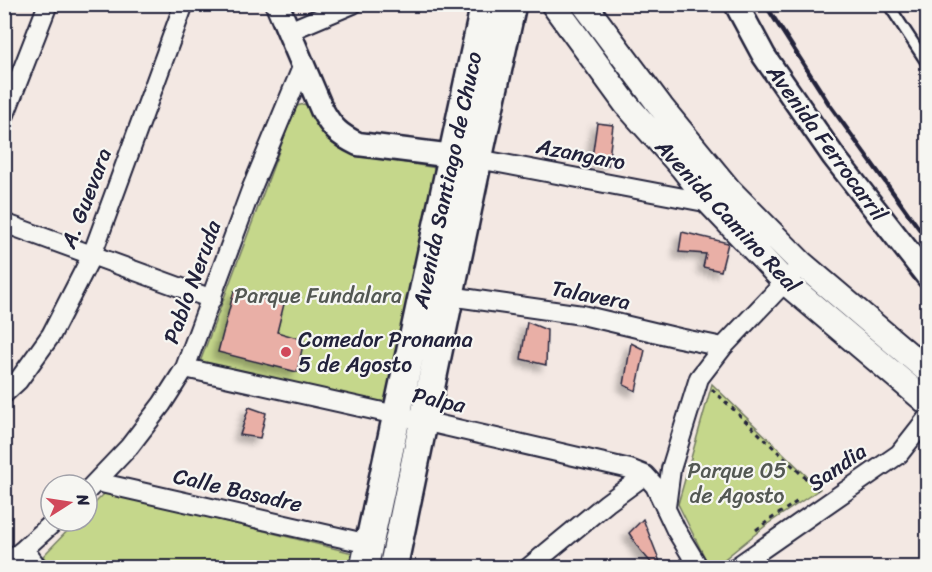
<svg xmlns="http://www.w3.org/2000/svg" width="932" height="572" font-family="Sriracha,sans-serif">
<style>
.green{fill:#c5d78b;stroke:#747c63;stroke-width:1.5}
.building{fill:#e9afa6;stroke:#22223b;stroke-width:1.5;filter:url(#shadow)}
.lines{fill:none;stroke-linecap:round;stroke-linejoin:round}
.service-casing{stroke:#22223b;stroke-width:14}
.minor-casing{stroke:#22223b;stroke-width:22}
.tertiary-casing{stroke:#22223b;stroke-width:27}
.secondary-casing{stroke:#22223b;stroke-width:28}
.primary-casing{stroke:#22223b;stroke-width:32}
.path{stroke:#22223b;stroke-width:3;stroke-dasharray:4.5 4.5;stroke-linecap:butt}
.service{stroke:#f6f6f2;stroke-width:9}
.minor{stroke:#f6f6f2;stroke-width:18}
.tertiary{stroke:#f6f6f2;stroke-width:22}
.secondary{stroke:#f6f6f2;stroke-width:24}
.primary{stroke:#f6f6f2;stroke-width:27}
.rail{stroke:#22223b;stroke-width:4.5}
.poi-dot{fill:#d1495b;stroke:#f6f6f2;stroke-width:2}
.labels{text-anchor:middle;dominant-baseline:central;stroke-width:4.5;stroke-linejoin:round;paint-order:stroke}
.street-label{font-size:22px;fill:#22223b;stroke:#f6f6f2}
.park-label{font-size:22px;fill:#535853;stroke:#f6f6f2}
.poi-label{font-size:22px;fill:#22223b;stroke:#f6f6f2;text-anchor:start}
</style>
<defs>
<filter id="shadow"><feDropShadow dx="-5.5" dy="5.5" stdDeviation="3" flood-color="#0004"/></filter>
</defs>
<rect width="100%" height="100%" fill="#f3e8e3"/>
<filter id="ink" filterUnits="userSpaceOnUse"><feTurbulence type="fractalNoise" baseFrequency=".0167" numOctaves="2"/><feDisplacementMap in="SourceGraphic" scale="12" xChannelSelector="R" yChannelSelector="G"/><feConvolveMatrix kernelMatrix="1 2 1 2 8 2 1 2 1" color-interpolation-filters="sRGB"/></filter>
<g filter="url(#ink)">
<path class="green" d="M304 104 310 107 318 128 332 143 346 151 360 155 436 168 385 404 200 362 294 111 297 106Z
M712 384 820 489 769 523 722 561 707 562 678 504Z
M106 492 357 554 354 568H51L43 556 77 521H87V511Z"/>
<path class="building" d="M597 123 613 125 608 166 592 158Z
M682 232 728 243 721 271 703 267 706 254 679 252Z
M234 291 284 304 277 332 304 340 297 372 218 352Z
M527 322 547 330 546 365 521 359Z
M631 343 645 350 636 391 624 385Z
M249 407 266 413 260 438 240 435Z
M643 519 662 567H655L640 550 629 533Z"/>
<g class="lines">
<defs>
<path id="service" d="M888 4 928 65"/>
<path id="minor" d="M289 31 353 4
M4 117 48 4
M478 159 710 203
M4 223 212 299
M449 296 582 315 679 338 723 347
M185 368 423 421 630 469 645 475 655 486 676 530 699 568
M4 394 18 381 51 335 92 255 184 4
M97 482 369 544
M87 491 129 447 162 404 185 368 251 190 303 65
M666 507 671 469 699 378 723 347 802 264
M24 549 38 568
M4 565 24 549 55 521
M528 568 607 503 645 475
M735 568 899 454 928 417"/>
<path id="tertiary" d="M277 4 322 110C332 128 339 135 358 144L469 158
M736 4 764 56 834 157 928 277"/>
<path id="secondary" d="M553 4 626 104 682 167 710 203 785 282 928 403
M584 4 661 107 729 190 802 264 928 371"/>
<path id="primary" d="M364 568 485 4
M393 568 478 159 512 4"/>
</defs>
<use href="#service" class="service-casing"/>
<use href="#minor" class="minor-casing"/>
<use href="#tertiary" class="tertiary-casing"/>
<use href="#secondary" class="secondary-casing"/>
<use href="#primary" class="primary-casing"/>
<path class="path" d="M712 389 818 490
M756 530 768 521 798 501"/>
<use href="#service" class="service"/>
<use href="#minor" class="minor"/>
<use href="#tertiary" class="tertiary"/>
<use href="#secondary" class="secondary"/>
<use href="#primary" class="primary"/>
<path class="rail" d="M765 4 829 104 928 241"/>
</g>
</g>
<circle class="poi-dot" cx="286" cy="352" r="6"/>
<g class="labels">
<g class="street-label">
<text transform="translate(827 143) rotate(54)">Avenida Ferrocarril</text>
<text transform="translate(581 154) rotate(11)">Azangaro</text>
<text transform="translate(447 180) rotate(-78)">Avenida Santiago de Chuco</text>
<text transform="translate(86 198) rotate(-69)">A. Guevara</text>
<text transform="translate(728 216) rotate(47)">Avenida Camino Real</text>
<text transform="translate(192 282) rotate(-70)">Pablo Neruda</text>
<text transform="translate(591 295) rotate(11)">Talavera</text>
<text transform="translate(439 400) rotate(12)">Palpa</text>
<text transform="translate(837 467) rotate(-35)">Sandia</text>
<text transform="translate(238 490) rotate(13)">Calle Basadre</text>
</g>
<g class="park-label">
<text x="318" y="295">Parque Fundalara</text>
<text x="737" y="470">Parque 05<tspan x="737" dy="25">de Agosto</tspan></text>
</g>
<g class="poi-label">
<text x="298" y="339">Comedor Pronama<tspan x="298" dy="25">5 de Agosto</tspan></text>
</g>
</g>
<rect width="932" height="572" fill="none" stroke="#f6f6f2" stroke-width="24"/>
<rect x="12" y="12" width="908" height="548" fill="none" stroke="#22223b" stroke-width="2" filter="url(#ink)"/>
<g transform="translate(69 503) rotate(78)"><circle r="28" fill="#f6f6f2" stroke="#a1a1a9" stroke-width="1.5"/>
<path d="M0-4.5L10 22L0 15L-10 22Z" fill="#d1495b"/>
<text y="-9" font-size="16" font-weight="bold" text-anchor="middle" fill="#22223b">N</text>
</g>
</svg>
